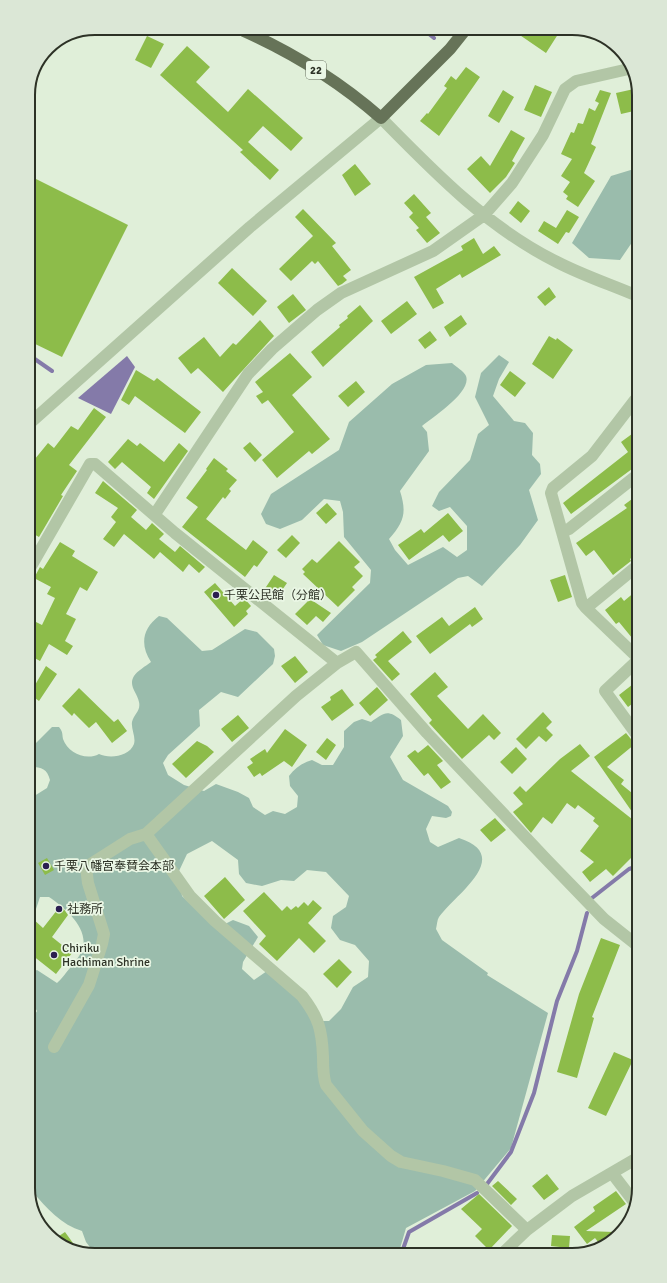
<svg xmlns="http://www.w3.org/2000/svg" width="667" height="1283" font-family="Signika,'Noto Sans JP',sans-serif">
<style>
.green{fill:#9abcac;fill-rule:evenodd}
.water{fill:#847aa9}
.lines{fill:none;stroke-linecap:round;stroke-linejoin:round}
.stream{stroke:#847aa9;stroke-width:4}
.building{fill:#8dbc4a}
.minor{stroke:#b2c6a6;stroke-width:12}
.major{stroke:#667358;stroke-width:12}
.poi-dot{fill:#2b1f50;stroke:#eaf7e5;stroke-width:1.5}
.labels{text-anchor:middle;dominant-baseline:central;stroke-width:3.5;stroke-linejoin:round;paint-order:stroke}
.shield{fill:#eaf7e5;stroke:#666d5f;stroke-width:1}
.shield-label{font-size:11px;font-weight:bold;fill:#2d3226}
.poi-label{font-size:12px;fill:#2d3226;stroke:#eaf7e5;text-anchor:start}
.rim{fill:none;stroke:#2d3226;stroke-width:2}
</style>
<rect width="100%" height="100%" fill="#e0efd9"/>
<path class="green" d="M634 169 635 238 620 260 589 258 572 243 611 176Z
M499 355 509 362 499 379 493 396 514 421 525 423 533 433 532 455 540 464 541 474 529 490 538 520 520 545 482 586 468 576 458 578 362 642 341 651 323 645 317 635 370 583 371 570 344 537 343 512 340 501 324 499 302 520 280 529 266 524 261 514 271 494 339 450 349 422 392 384 426 365 452 363C456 367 464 371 466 376 472 392 433 417 422 426L427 432 429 451 400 491C407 513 404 522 389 539L395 550 408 565 443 547 457 557 467 550V526L450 507 439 511 432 506 439 492 470 460 478 434 489 425 475 397 481 373Z
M159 616 167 618 202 651 212 650 245 629 257 632 274 649 275 656 273 664 238 697 221 692 199 710 200 726 168 755 163 763 168 775 184 785 204 791 216 784 238 792 249 798 253 807 265 815 273 811 285 814 297 807 298 796 290 786 289 776C295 768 302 763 312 760L322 765H333L344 747V731L354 722 362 719 371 722C384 713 387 709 401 720L403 736 390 757 403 780 448 806 452 812 451 816 446 818 432 816 426 829 430 842 438 847 459 838C514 856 456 894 439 917 437 920 437 925 436 929L442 940 488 973 487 975 548 1013 511 1148 475 1191 406 1228 399 1252 96 1255 86 1242 82 1231C62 1225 46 1208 33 1192L32 1019 37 1011 32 1003V972L37 970 57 983C62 979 66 972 71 967 75 961 81 955 83 948 88 927 64 907 49 897H40L32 921 31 798 47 788 50 780C47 769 42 767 31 767V746L34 745 52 727H59C63 732 62 733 63 739 68 753 86 761 99 754 109 759 129 757 134 744 136 737 131 729 132 722 134 714 141 711 139 702 137 692 128 686 134 676 137 671 146 666 151 662 140 645 142 629 159 616ZM212 841 238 860 239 874 246 883 262 886 281 880 294 881 307 870 326 872 349 896 346 907 333 916 331 928 340 940 355 945 369 961 368 977 353 987 341 1009 329 1021H312L301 1002 267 971 254 980 242 969 243 962 258 937 249 926 233 920 217 928 182 896 179 871 187 854Z"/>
<path class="water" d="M127 356 135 367 111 414 78 398Z"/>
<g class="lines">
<path class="stream" d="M424 30 434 38
M29 355 52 371
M592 898 629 869 638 866
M487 1184 511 1152 534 1093 557 1001 577 951 587 913
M583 1250 601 1247
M402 1252 409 1232 477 1193"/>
</g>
<path class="building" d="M562 28 546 53 511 29H521Z
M147 36 164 44 151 68 135 60Z
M187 46 210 67 196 82 228 112 248 89 303 138 291 151 263 126 248 142 279 170 270 180 240 152 243 150 160 75Z
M466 67 480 77 439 136 420 121 427 113 428 114 447 88 444 86 451 76 456 80Z
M535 85 552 92 541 117 524 110Z
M634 89V111L621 114 616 93Z
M503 90 514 97 499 123 488 116Z
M600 90 611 93 591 144 596 147 584 173 595 181 578 207 566 199 568 196 563 192 570 182 561 176 572 159 561 154 571 132 574 133 578 123 583 124 589 108 595 111 599 103 595 101Z
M511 130 525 138 512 161 515 163 506 177 490 193 467 169 481 156 490 166Z
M355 164 371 184 355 196 342 175Z
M28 175 128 225 62 357 29 341Z
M414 194 431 213 426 217 440 233 427 243 416 230 419 228 409 217 413 213 404 203Z
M518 201 530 211 521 223 509 213Z
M303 209 336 243 332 246 351 270 343 276 347 280 342 284 338 286 318 261 315 264 312 261 291 281 279 269 313 236 295 217Z
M567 210 579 217 569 233 566 232 558 244 538 231 544 221 556 228Z
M474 238 483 254 494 246 501 255 462 278 460 274 436 289 444 303 433 309 414 277 463 250 461 246Z
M232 268 267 301 253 316 218 283Z
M549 287 556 297 545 306 537 297Z
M293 294 306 310 289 323 277 307Z
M407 301 417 314 391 334 381 321Z
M360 305 373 321 323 367 311 352 340 327 339 325 348 318 347 316Z
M461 315 467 324 450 337 444 327Z
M260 320 274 336 223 392 198 368 191 374 178 358 204 337 220 357 233 343 236 345Z
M430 331 437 340 425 349 418 340Z
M549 336 556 340 557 338 573 350 553 379 532 364Z
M290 353 312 377 292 395 330 439 312 454 309 451 277 478 262 460 294 432 268 400 262 404 256 396 263 392 255 382Z
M136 370 154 381 157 378 201 412 185 433 135 396 129 405 121 400Z
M510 371 526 383 515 397 500 385Z
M356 381 365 392 348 407 338 396Z
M94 408 106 417 69 465 77 471 61 495 63 496 39 537 30 532V465L48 443 54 448 71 426 78 430Z
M636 431V466L571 514 563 503 628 452 621 442Z
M128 439 137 446 140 443 164 462 179 443 188 451 154 499 147 493 151 487 122 462 115 469 108 462Z
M250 442 262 455 255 462 243 448Z
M214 458 228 469 226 471 237 480 229 489 231 491 225 499 223 497 206 519 246 550 253 540 268 552 257 567 254 565 245 577 182 527 198 507 186 498 207 470 206 469Z
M103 481 137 510 131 517 146 530 152 523 164 534 159 539 175 552 180 546 205 567 199 573 189 564 183 572 160 552 154 559 124 534 114 547 103 539 116 522 111 517 118 508 95 493Z
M636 496V554L630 559 631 561 613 575 594 550 586 556 576 543 627 508 624 505Z
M327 503 337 514 326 524 316 513Z
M448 513 463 531 449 542 443 535 409 560 398 545 421 529 424 533Z
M292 535 300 543 286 558 277 550Z
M339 541 360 562 354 567 363 576 352 587 355 590 338 607 303 574 305 572 302 569 312 559 317 563Z
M60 542 75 551 72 556 98 572 87 591 80 587 66 614 76 619 65 641 73 646 67 655 49 644 40 661 31 656 30 619 42 625 55 598 47 594 51 587 34 578 40 567 43 569Z
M274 575 287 583 276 599 264 590Z
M565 575 572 597 558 602 550 580Z
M215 583 235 606 244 598 251 606 246 611 248 614 234 627 204 592Z
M636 591 637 644 619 622 616 624 605 610 621 597 624 601Z
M310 599 331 613 323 622 316 616 307 625 295 614Z
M475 607 483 619 472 627 470 624 430 654 416 636 442 617 449 626Z
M403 631 412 642 388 661 400 674 392 681 373 660 377 657 375 655Z
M295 656 308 672 295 683 281 666Z
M46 666 57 674 39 701 31 695V692Z
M435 672 448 687 437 696 468 729 483 714 501 733 494 740 489 735 462 759 429 723 432 720 410 694Z
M637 681V700L628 707 619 695Z
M377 687 388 700 370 716 359 703Z
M79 688 114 722 118 719 127 731 112 743 96 722 89 728 74 713 72 716 62 706Z
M342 689 354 705 332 721 321 707 331 700 330 697Z
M543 712 552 722 546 728 553 735 546 742 539 736 526 749 516 739Z
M238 715 249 728 232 742 221 729Z
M285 729 307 745 292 767 284 761 262 776 260 773 254 777 247 767 253 763 250 759 265 749 267 753Z
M626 733 635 744 607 767 624 780 621 784 632 793H637V819L594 757Z
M327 738 336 745 326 760 316 752Z
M197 741 207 746 214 752 186 778 172 764Z
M580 744 590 756 571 771 637 823 638 855H634L613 876 606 869 590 882 582 872 594 862 580 851 599 826 593 821 595 818 578 805 575 809 567 803 552 824 543 817 531 833 513 812 523 804 513 793 520 786 526 792 560 759Z
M428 745 443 761 437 765 451 782 441 789 428 773 424 776 407 756 415 750 418 753Z
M516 747 527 759 512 774 500 762Z
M495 818 506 830 491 842 480 830Z
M47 858 54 870 45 875 38 863Z
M225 877 245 900 224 919 204 896Z
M264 892 282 911 287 906 291 910 296 906 298 908 304 902 308 906 313 900 322 908 308 923 326 941 314 953 299 938 277 961 259 944 266 936 243 911Z
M61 905 68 915 52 937 72 953 56 974 32 955V918L43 928Z
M601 938 620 945 592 1017 594 1018 577 1078 557 1072 579 994Z
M339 959 352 972 337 988 323 974Z
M614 1052 633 1060 606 1116 588 1108Z
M547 1174 559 1189 544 1200 532 1186Z
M498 1181 517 1199 511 1205 492 1186Z
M639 1181V1189L637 1194 631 1186Z
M616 1191 626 1204 586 1231 614 1232 599 1243 595 1238 587 1244 574 1227 595 1211 593 1207Z
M479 1194 512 1226 489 1250 475 1236 482 1229 461 1209Z
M65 1232 78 1250 53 1240Z
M552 1235 570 1236 569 1248 551 1246Z"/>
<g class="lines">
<path class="minor" d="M635 400 592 456 553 488 551 493 582 603 586 608 637 657
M30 423 250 227 381 118C434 172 488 228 557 262 582 275 609 284 635 295
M155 514 248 374 272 349 317 310 341 293 433 251 484 215 512 183 543 135 565 89 576 81 633 68
M562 532 569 529 636 476
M30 568 90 464H95L175 533 337 663
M586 608 636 567
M637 661 605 691 637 735
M54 1047 89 985 102 944 104 934 88 883 86 867 130 839 146 834
M612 1173 635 1203
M527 1230 475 1180 443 1171 401 1162 391 1156 363 1131 326 1085C323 1077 323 1067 323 1057 322 1030 319 1018 302 996L215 921 190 896 146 834 296 696 337 663 356 652 427 733 547 860 604 919 638 946
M505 1251 527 1230 572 1196 639 1157"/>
<path class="major" d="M244 31C293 53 340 82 381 118L450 49 466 29"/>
</g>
<g class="poi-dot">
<circle cx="216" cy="595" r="4"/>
<circle cx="46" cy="866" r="4"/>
<circle cx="59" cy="909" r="4"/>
<circle cx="54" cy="955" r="4"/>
</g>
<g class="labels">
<rect class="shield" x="306" y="61" width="20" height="18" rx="3"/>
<g class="shield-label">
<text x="316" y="70">22</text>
</g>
<g class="poi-label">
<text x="224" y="595">千栗公民館（分館）</text>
<text x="54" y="866">千栗八幡宮奉賛会本部</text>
<text x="67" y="909">社務所</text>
<text x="62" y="948">Chiriku<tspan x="62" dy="14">Hachiman Shrine</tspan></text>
</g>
</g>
<path d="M0 0H667V1283H0ZM95 35H572A60 60 0 0 1 632 95V1188A60 60 0 0 1 572 1248H95A60 60 0 0 1 35 1188V95A60 60 0 0 1 95 35Z" fill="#dbe7d6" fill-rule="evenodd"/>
<path class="rim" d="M95 35H572A60 60 0 0 1 632 95V1188A60 60 0 0 1 572 1248H95A60 60 0 0 1 35 1188V95A60 60 0 0 1 95 35Z"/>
</svg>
